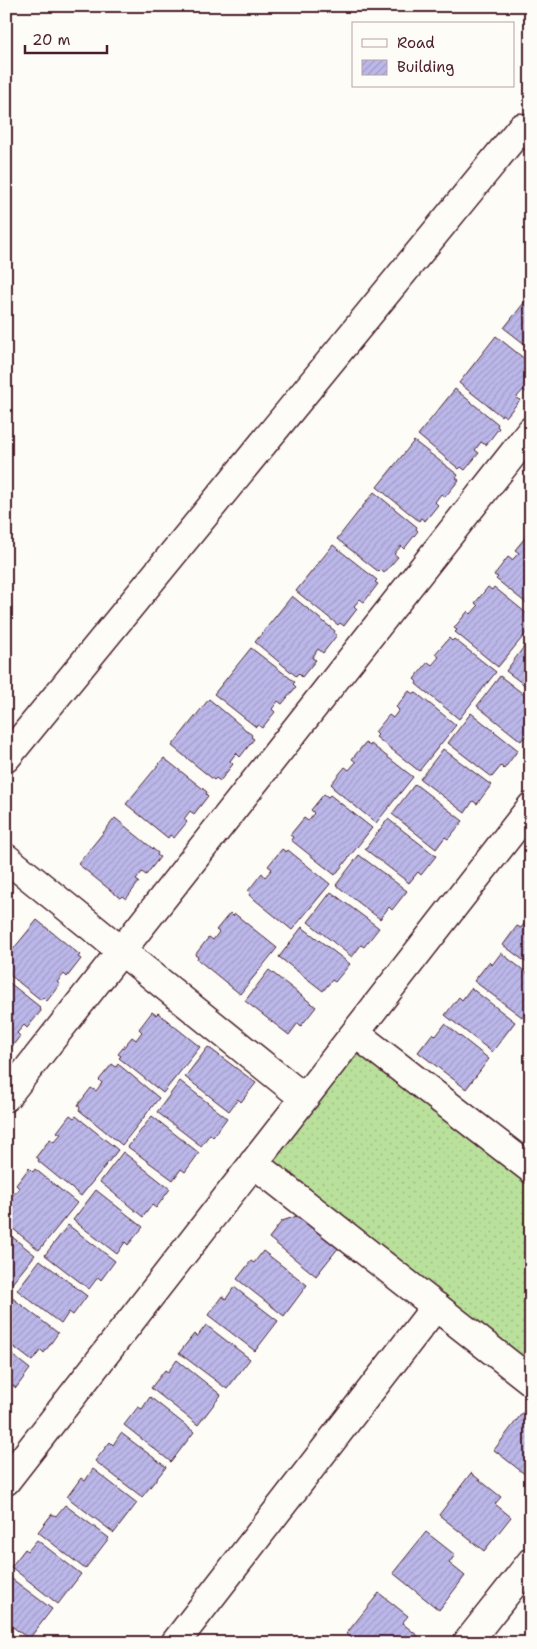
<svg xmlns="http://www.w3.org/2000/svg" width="537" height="1649" font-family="'Shantell Sans',sans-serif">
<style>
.garden{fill:url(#garden-dots);stroke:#828064}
.building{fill:url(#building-hatch);stroke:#4a1f2b}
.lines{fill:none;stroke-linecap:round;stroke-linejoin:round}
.street-casing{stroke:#4a1f2b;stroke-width:31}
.street{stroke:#fdfcf7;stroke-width:28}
</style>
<defs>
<pattern id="garden-dots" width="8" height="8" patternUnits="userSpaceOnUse" patternTransform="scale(1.25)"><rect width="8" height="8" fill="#bae19c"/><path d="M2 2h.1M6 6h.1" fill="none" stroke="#a1c187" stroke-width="1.8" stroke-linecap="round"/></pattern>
<pattern id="building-hatch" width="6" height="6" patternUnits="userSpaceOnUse" patternTransform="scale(1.25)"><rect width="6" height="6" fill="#bbb7e9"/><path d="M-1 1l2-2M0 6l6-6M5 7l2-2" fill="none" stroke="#a29dc8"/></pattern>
</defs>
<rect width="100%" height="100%" fill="#fdfcf7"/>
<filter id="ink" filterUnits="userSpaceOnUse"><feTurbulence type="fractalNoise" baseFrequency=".02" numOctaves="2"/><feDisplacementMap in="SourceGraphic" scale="10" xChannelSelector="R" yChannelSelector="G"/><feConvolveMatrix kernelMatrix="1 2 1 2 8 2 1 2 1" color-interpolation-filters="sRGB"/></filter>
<g filter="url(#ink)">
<path class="garden" d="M355 1033 531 1169V1381L253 1163Z"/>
<path class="building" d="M531 294V349L504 328Z
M496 336 531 364V387L527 393 523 390 516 398 520 400 506 417 502 414 501 416 459 383Z
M455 389 498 424 497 426 499 428 486 445 481 442 475 450 479 453 465 470 461 467 459 469 418 435Z
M414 441 458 475 456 478 459 480 445 497 441 494 435 502 438 505 425 521 421 518 419 521 377 487Z
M374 492 417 527 416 529 418 531 404 549 401 546 394 554 398 557 384 573 381 570 379 572 337 539Z
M529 533 531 535V607L496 579 498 577 494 575 508 557 512 560 519 553 515 550Z
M333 545 377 580 375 582 378 584 364 602 360 599 354 606 357 609 344 626 340 623 338 625 296 591Z
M488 587 492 590 494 587 531 617V627L498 667 455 632 457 630 454 628 468 611 471 614 478 606 475 603Z
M292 596 335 631 334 633 337 635 323 653 318 649 312 658 316 660 302 677 298 673 296 676 255 642Z
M449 638 452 641 454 639 496 672 459 719 416 684 417 682 414 679 428 662 432 665 439 657 435 654Z
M529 640 531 642V690L506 671Z
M251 648 295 682 293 684 296 687 282 704 278 701 272 709 275 712 262 728 258 725 256 727 214 694Z
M500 676 531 700V730L521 741 477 706Z
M409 691 413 694 415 692 456 725 419 771 376 737 378 735 375 732 389 715 393 718 399 710 396 707Z
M209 699 252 735 251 737 254 739 240 757 236 753 230 761 233 764 220 781 216 778 214 780 172 746Z
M471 713 518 750 504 769 501 766 492 777 448 743Z
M365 743 370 746 371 744 413 777 376 823 333 788 334 787 331 784 345 767 349 770 356 762 352 759Z
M443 749 491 785 477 804 473 801 465 813 420 779Z
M164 758 207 792 206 794 208 796 194 814 190 811 184 819 187 822 174 838 170 835 168 838 126 804Z
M415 784 463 821 448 839 445 837 436 849 392 814Z
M324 794 328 797 330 795 372 828 335 875 291 840 293 837 290 835 304 818 308 821 314 813 311 810Z
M115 818 158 853 157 855 160 857 146 875 142 872 136 880 139 882 126 899 122 896 120 898 78 864Z
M388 819 436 856 421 875 418 872 409 883 365 849Z
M282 849 286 852 288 850 330 884 292 930 249 895 250 893 248 891 262 873 265 877 272 869 268 866Z
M359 855 407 891 392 910 389 907 380 919 336 885Z
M331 892 379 928 364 947 361 945 352 957 308 922Z
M230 913 233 916 235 914 277 948 240 994 197 959 198 957 195 955 209 937 213 940 219 932 216 930Z
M529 917 531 918V966L503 945 517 926 521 928Z
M37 920 80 955 78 957 81 959 67 977 64 974 57 982 60 984 47 1001 43 997 41 1000 6 972V958Z
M302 927 350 964 335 982 332 980 323 991 279 957Z
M501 953 531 976V1006L522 1017 474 981 489 962 492 965Z
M269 970 316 1007 301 1026 298 1023 289 1035 245 1001Z
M6 980 40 1007 41 1011 27 1028 24 1025 17 1033 20 1036 7 1053Z
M471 988 515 1022 492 1052 445 1015 459 997 462 1000Z
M152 1012 156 1015 158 1013 200 1047 163 1093 119 1058 121 1056 118 1054 132 1037 136 1040 142 1032 139 1029Z
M445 1024 489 1059 466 1089 418 1052 433 1033 436 1036Z
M208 1047 256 1083 241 1102 238 1099 229 1111 185 1077Z
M112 1064 116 1067 118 1064 159 1098 122 1145 79 1110 80 1108 78 1105 91 1088 96 1091 102 1083 99 1080Z
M180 1081 227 1118 213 1137 210 1134 201 1146 157 1112Z
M70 1115 74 1118 76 1116 118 1150 81 1196 38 1161 39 1159 36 1157 50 1139 54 1142 61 1134 57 1132Z
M152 1116 199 1153 185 1172 181 1169 173 1180 128 1147Z
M123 1152 170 1189 156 1208 152 1205 143 1217 100 1182Z
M29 1168 33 1172 35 1169 77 1203 39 1250 6 1223V1196L9 1193 12 1196 19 1188 16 1185Z
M96 1190 143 1227 128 1245 125 1242 117 1254 73 1220Z
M300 1215 339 1247 316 1276 269 1238 282 1221Z
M68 1225 115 1261 101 1280 98 1277 89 1289 45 1255Z
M6 1232 35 1255 6 1291Z
M263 1251 307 1285 284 1316 237 1279 251 1261 254 1263Z
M40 1260 87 1296 73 1315 69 1312 61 1324 17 1290Z
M234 1287 278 1321 255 1351 208 1315 222 1296 226 1299Z
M11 1297 58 1333 44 1353 41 1350 32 1361 6 1341V1303Z
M206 1325 250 1359 227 1389 179 1353 194 1334 197 1337Z
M6 1350 30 1369 16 1388 12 1385 6 1393Z
M177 1360 221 1395 198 1425 151 1388 165 1370 168 1372Z
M150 1397 194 1432 171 1462 124 1425 138 1407 142 1409Z
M526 1408 531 1412V1479L494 1450Z
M121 1433 166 1467 142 1497 95 1461 110 1442 113 1445Z
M93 1469 137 1503 114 1533 67 1497 81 1478 85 1481Z
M471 1473 501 1497 495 1504 511 1517 484 1551 439 1515Z
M65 1505 109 1538 85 1569 38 1532 52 1514 56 1516Z
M426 1532 455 1555 449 1563 465 1576 439 1610 393 1573Z
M37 1540 81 1574 58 1604 11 1567 25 1549 28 1551Z
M8 1576 52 1609 29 1639 6 1622V1578Z
M379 1593 408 1616 402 1623 418 1636 413 1643H357L346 1634Z
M6 1630 23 1643H6Z"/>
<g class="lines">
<defs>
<path id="street" d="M6 758 521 128 531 136
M6 858 304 1098
M355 1033 531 1169
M6 1097 531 431
M253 1163 531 1381
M6 1481 531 807
M175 1643 436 1306
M467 1643 531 1562"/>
</defs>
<use href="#street" class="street-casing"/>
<use href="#street" class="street"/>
</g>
</g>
<rect width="537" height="1649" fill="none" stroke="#fdfcf7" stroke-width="25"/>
<rect x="12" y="12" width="512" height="1624" fill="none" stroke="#4a1f2b" stroke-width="2" filter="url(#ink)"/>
<rect x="352" y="22" width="162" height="65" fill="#fdfcf7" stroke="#b5a4a5"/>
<rect x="362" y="39" width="25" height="8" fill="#fdfcf7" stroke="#b5a4a5"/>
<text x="397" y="48" font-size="15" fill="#4a1f2b">Road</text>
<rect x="362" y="60" width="25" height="15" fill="url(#building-hatch)" stroke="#b5a4a5"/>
<text x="397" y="72" font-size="15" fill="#4a1f2b">Building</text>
<path d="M25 45v8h82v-8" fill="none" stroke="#4a1f2b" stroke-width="2.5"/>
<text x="32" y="45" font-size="15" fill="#4a1f2b" stroke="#fdfcf7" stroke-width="4" paint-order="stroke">20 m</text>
</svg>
